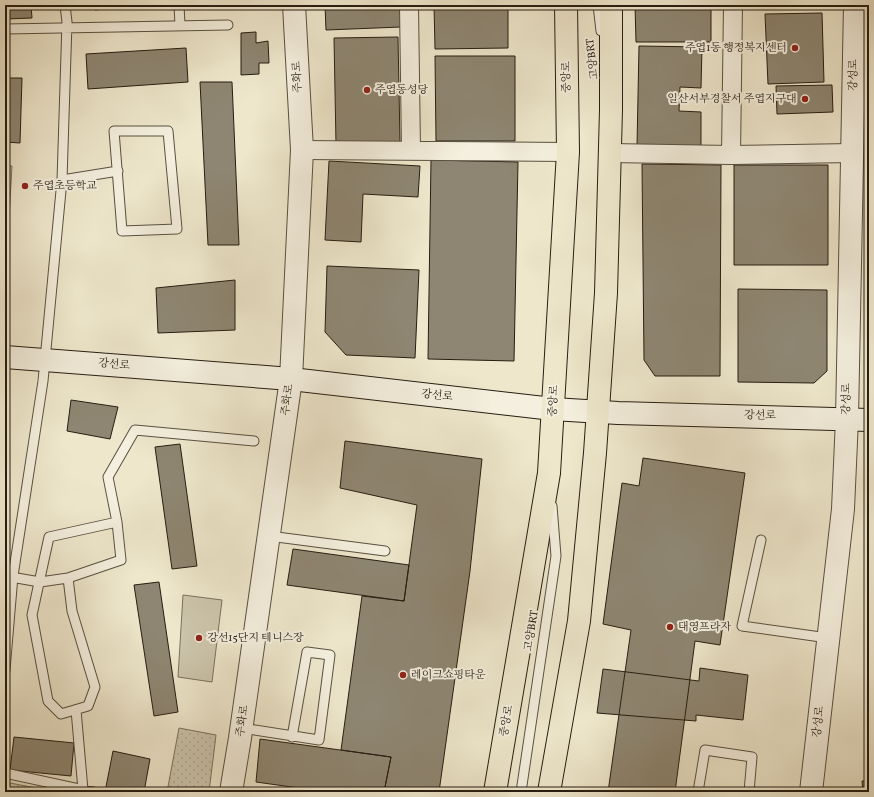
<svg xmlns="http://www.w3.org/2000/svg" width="874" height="797" font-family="Vollkorn,'Noto Serif KR',serif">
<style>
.green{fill:#ccc5ac;stroke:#7a715e}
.park{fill:url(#park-dots);stroke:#7a715e}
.building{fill:#8e8672;stroke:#271d11}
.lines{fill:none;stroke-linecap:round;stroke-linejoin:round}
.service-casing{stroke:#595040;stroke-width:11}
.minor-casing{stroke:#595040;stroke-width:20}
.tertiary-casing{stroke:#595040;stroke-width:24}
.secondary-casing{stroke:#271d11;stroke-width:24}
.primary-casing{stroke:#271d11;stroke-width:24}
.service{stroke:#f4efde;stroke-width:9}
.minor{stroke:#f4efde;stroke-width:18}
.tertiary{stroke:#f4efde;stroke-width:22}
.secondary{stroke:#f4efde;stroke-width:22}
.primary{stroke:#eee7cc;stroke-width:22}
.poi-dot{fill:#8f2418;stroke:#f4efde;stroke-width:1.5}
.labels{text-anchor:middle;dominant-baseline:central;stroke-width:4;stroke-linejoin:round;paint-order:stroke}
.poi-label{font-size:11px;fill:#271d11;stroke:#f4efde;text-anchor:start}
.street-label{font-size:11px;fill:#271d11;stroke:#f4efde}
</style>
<defs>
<pattern id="park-dots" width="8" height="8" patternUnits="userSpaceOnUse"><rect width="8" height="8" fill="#ccc5ac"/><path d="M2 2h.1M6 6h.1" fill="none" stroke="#afa993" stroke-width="1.8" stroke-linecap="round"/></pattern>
</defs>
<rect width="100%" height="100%" fill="#eee7cc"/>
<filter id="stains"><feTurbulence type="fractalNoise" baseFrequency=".005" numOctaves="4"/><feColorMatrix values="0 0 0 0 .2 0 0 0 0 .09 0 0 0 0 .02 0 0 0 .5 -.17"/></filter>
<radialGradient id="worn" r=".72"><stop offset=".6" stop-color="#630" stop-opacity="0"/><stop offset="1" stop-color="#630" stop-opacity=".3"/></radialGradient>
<path class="green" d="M5 166H12L5 288Z
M183 595 222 600 212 682 178 677Z"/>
<path class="park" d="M179 728 216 735 209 792H167Z
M5 782 57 792H5Z"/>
<path class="building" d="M5 5H31L32 18 5 19Z
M95 5H135V6L95 10Z
M325 5H400L401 27 326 30Z
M434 5H508V48L435 49Z
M635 5H711V42H636Z
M822 13 824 82 768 84 765 14Z
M256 32V43L268 41 269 63H259V74L241 75V33Z
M398 37 400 143 336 144 334 38Z
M639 46 702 47 701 88 680 87 679 111 701 112V148L637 146Z
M186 48 188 82 88 89 86 54Z
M435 56H515V141H436Z
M5 78H22L20 143 5 142Z
M200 82H232L239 245H208Z
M832 85 833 112 777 114 776 86Z
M431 160 518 162 514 361 428 359Z
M329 161 420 166 418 197 363 194 361 242 325 240Z
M642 164 721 165 720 376H655L644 360Z
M734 165H828V265H734Z
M327 266 419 270 415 358 346 355 325 332Z
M235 280V330L158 333 156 288Z
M738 289 827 290V371L814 383 738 382Z
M71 400 118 407 110 439 67 431Z
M345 441 482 459 470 571 439 792H384L391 757 341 750 362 596 404 601 417 505 340 488Z
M180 444 197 566 172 569 155 447Z
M643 458 745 473 720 645 695 641 675 792H608L631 630 603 624 622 483 639 486Z
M293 549 409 565 404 601 287 585Z
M159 582 178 712 154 716 134 585Z
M700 668 748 675 743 720 696 715V721L597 713 603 669 699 681Z
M14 737 74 743 71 776 10 770Z
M260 739 391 757 384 792H327L256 782Z
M113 751 150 759 144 792H105Z
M862 781H869V792H863Z"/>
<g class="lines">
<defs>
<path id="service" d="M179 5 180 25
M598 5 601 31
M5 29 228 25
M114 131H168L177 229 122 231Z
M62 180 118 171
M117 522 108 477 135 430 254 441
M269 536 385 551
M761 540 742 626 828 638
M5 576 40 582 68 578 121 560 117 522 49 537 32 615 48 701 61 714 88 706 95 687 72 611 68 578
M5 670 13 576 43 381 62 180 67 22 65 5
M76 710 83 790
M242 728 319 740 330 655 307 652 292 737
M5 773 93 792
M521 792 556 556 552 506
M698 792 705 750 752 757 749 792"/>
<path id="minor" d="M409 5 411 151
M302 150 568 152
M610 153 731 155 852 153
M731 155 733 5"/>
<path id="tertiary" d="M231 792 240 738 291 379 302 150 294 5
M811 792 843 509 847 419 855 5"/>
<path id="secondary" d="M5 357 291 379 553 409 618 413 869 420"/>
<path id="primary" d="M495 792 549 473 568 152 566 5
M549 792 579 621 595 453 606 293 611 110V5"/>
</defs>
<use href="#service" class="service-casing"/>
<use href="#minor" class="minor-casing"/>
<use href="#tertiary" class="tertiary-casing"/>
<use href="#secondary" class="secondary-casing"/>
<use href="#primary" class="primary-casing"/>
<use href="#service" class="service"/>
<use href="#minor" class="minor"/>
<use href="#tertiary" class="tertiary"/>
<use href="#secondary" class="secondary"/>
<use href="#primary" class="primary"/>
</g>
<g class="poi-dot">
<circle cx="795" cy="48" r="4"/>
<circle cx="367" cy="90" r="4"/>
<circle cx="805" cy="99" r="4"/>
<circle cx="25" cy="186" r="4"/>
<circle cx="670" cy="627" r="4"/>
<circle cx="199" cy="638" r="4"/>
<circle cx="403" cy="675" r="4"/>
</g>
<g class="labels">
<g class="poi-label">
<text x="787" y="48" text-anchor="end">주엽1동 행정복지센터</text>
<text x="375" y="90">주엽동성당</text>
<text x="797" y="99" text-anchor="end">일산서부경찰서 주엽지구대</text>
<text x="33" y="186">주엽초등학교</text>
<text x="678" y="627">태영프라자</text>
<text x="207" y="638">강선15단지 테니스장</text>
<text x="411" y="675">레이크쇼핑타운</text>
</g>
<g class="street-label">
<text transform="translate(593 59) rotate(-97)">고양BRT</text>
<text transform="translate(854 75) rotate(-89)">강성로</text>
<text transform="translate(298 77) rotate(-93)">주화로</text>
<text transform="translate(567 77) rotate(-91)">중앙로</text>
<text transform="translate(114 365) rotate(5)">강선로</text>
<text transform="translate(437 396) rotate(6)">강선로</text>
<text transform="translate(847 399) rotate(-89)">강성로</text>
<text transform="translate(288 400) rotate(-83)">주화로</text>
<text transform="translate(554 401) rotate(-87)">중앙로</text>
<text transform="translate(760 416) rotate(1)">강선로</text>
<text transform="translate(532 631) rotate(-81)">고양BRT</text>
<text transform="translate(243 721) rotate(-82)">주화로</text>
<text transform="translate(507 721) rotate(-80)">중앙로</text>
<text transform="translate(819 722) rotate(-84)">강성로</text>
</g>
</g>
<rect width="874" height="797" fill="none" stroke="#eee7cc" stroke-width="20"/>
<rect x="6" y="6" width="862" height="785" fill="none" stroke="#271d11" stroke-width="2"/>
<rect x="10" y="10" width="854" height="777" fill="none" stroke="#271d11"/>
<rect width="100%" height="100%" filter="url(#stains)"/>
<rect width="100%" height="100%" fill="url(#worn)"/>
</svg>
